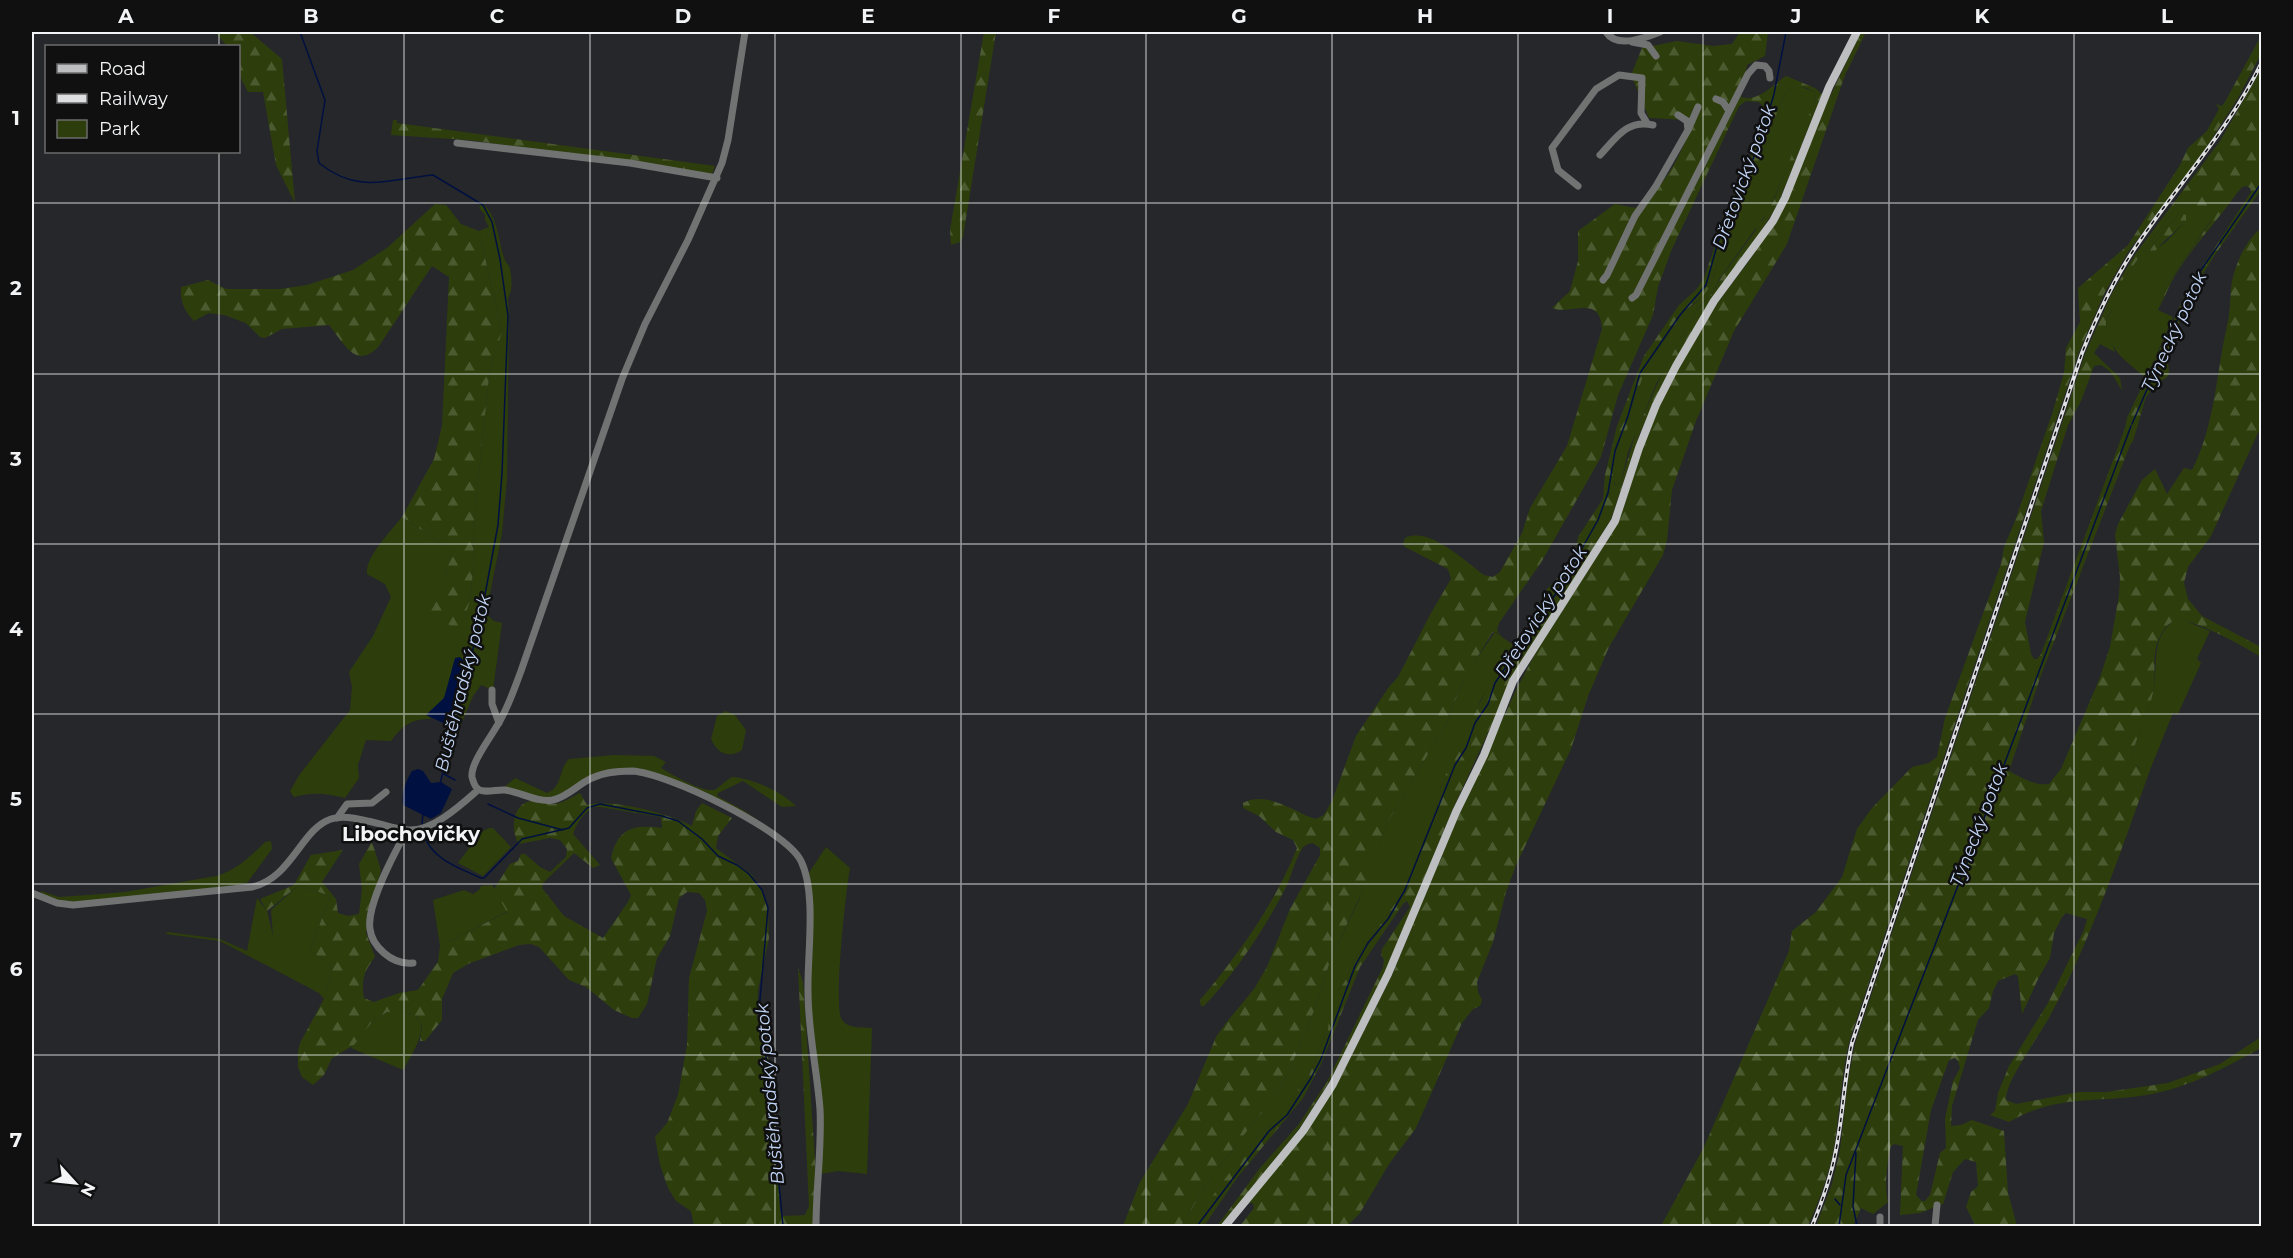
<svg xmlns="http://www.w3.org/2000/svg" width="2293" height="1258" font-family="Montserrat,sans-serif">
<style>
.green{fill:#2d3e0c;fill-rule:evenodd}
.forest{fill:url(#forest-firs);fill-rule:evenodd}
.water{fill:#001040}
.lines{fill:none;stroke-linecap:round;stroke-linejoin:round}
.stream{stroke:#001040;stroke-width:1.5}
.minor{stroke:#717373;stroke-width:7}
.major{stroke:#bcbec0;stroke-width:8}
.rail-casing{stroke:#dedfe0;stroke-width:4}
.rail{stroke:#101011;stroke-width:1.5;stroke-dasharray:4.5;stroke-linecap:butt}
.grid{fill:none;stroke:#f3f4f5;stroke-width:1.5;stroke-opacity:0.55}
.labels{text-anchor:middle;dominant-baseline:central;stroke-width:5;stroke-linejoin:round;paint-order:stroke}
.water-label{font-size:18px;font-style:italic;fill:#c1d4f5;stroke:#101011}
.quarter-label{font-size:20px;font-weight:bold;fill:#f3f4f5;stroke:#101011}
.neatline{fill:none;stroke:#f3f4f5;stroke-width:2}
.grid-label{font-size:20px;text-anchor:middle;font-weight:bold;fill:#f3f4f5}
</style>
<defs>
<pattern id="forest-firs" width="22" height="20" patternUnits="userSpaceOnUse" patternTransform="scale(1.5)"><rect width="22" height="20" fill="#2d3e0c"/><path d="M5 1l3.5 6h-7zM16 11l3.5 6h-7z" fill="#4c5a30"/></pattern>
</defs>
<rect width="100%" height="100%" fill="#26272a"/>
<path class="green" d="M1796 85 1815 92 1816 100 1769 210 1720 278 1713 292 1698 308 1656 384 1628 452 1621 482 1616 486 1614 481 1617 467 1634 402 1646 368 1684 311 1697 302 1711 285 1722 246 1736 210 1768 142 1779 106 1787 90Z
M482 203C498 216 498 240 504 258 505 261 507 263 509 266 512 274 513 291 508 298L509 317 507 478 502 533 486 614 494 621 502 623 493 690 481 685 473 696 458 731 450 726 461 683 456 658C452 671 450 691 441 702 437 707 430 709 427 715L431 717 430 719C411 719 402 726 391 741L366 740 358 765 359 778 345 798C324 793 314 792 294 797L290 791 300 774 350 710 352 687 349 672 373 636 391 597 385 584 367 574C365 557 391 531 402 517L452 550 446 573 425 609 436 619 461 629 470 600 474 562 473 528 490 368 502 332 479 231 489 227 485 220V215L479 208Z
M2179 203 2211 220 2167 285 2158 310 2173 317 2146 378C2126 361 2106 349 2106 319 2117 308 2114 295 2121 282ZM2180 213 2184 223 2166 242 2147 255 2165 228Z
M2175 620H2183L2210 631 2197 659 2201 663 2178 714 2173 713 2150 770H2141L2133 762 2132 754C2138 734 2148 713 2153 693 2159 667 2149 637 2175 620Z
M1495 632 1512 644 1516 652 1502 664 1481 699 1466 738 1441 787 1440 797 1410 878 1402 894 1353 962 1345 981 1339 989 1328 1029 1308 1078 1299 1088 1288 1108 1261 1133 1243 1154 1197 1221 1191 1226H1181L1214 1173 1274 1097 1288 1074 1316 1006 1331 958 1359 900 1387 823 1446 724 1466 674Z
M725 711 734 714 746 730 742 750C728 759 717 753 711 739L717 716Z
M614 755 654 756 666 762 661 768C671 774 706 795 716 789 721 786 726 780 732 777 752 778 782 792 796 806L782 807 743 781 718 793 717 796 743 810 769 828 654 774 612 772 550 801 502 789 515 778 547 793C563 787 558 770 569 759Z
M489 828H493L511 847 483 876 458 863 481 832Z
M271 841 272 849 247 883 228 887 68 903 41 895V891L59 897 88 895 125 892 216 876C236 871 251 856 265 842Z
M826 847 850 868C846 889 833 1008 842 1020 849 1029 861 1027 872 1028L867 1174 838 1171 820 1174V1110L808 994 807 876Z
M299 885 330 896 310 951 328 962 332 971 324 999 319 993 220 941 165 934 168 932 220 939 247 951 257 898 267 911 273 936 271 910Z
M492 885 508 911 440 946 433 900 464 890 473 894 479 890 481 886Z
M387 1012C440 1009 420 1041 403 1070L351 1048 372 1022Z"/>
<path class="forest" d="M215 32H250L282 59 295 203 276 165 263 92H248L239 75 238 46H227Z
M984 32H996L963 237 960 242 951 245 950 230Z
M1740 32H1768L1765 56 1747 65 1741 97C1757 103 1774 84 1786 76L1815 88 1822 94 1778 204 1653 404 1640 433 1611 519 1509 687 1452 811 1385 972 1352 1039 1329 1082 1300 1128 1221 1226H1217L1260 1168 1299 1124 1328 1080 1383 967 1384 960 1381 955 1382 949 1410 907 1407 901 1403 904 1360 967 1321 1064 1303 1098 1237 1178 1206 1223 1203 1226H1191L1243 1154 1261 1133 1288 1108 1299 1088 1308 1078 1328 1029 1330 1010 1338 991 1345 981 1353 962 1402 894 1411 876 1440 797C1440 778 1456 758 1464 741 1467 736 1467 728 1470 723 1478 709 1484 692 1493 677 1498 668 1514 656 1516 649L1512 644 1517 646 1525 639 1547 589 1570 566 1575 556 1578 537 1603 499 1605 475 1617 426 1644 356 1679 305 1696 290 1704 278 1726 213 1751 155 1754 143 1762 129 1765 115 1763 106 1759 102 1746 101 1739 106 1671 251 1658 287 1653 315 1618 395 1601 457 1542 561 1499 623 1497 630 1501 636 1496 632 1492 633 1463 681 1446 724 1387 823 1364 888 1331 958 1316 1006 1288 1074 1274 1097 1214 1173 1181 1226H1123L1140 1182 1188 1104 1216 1037 1226 1023 1254 989 1267 967 1290 909 1320 855V848L1313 843 1308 844 1303 847C1294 861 1291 879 1283 893 1261 934 1235 973 1204 1006H1201L1200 1000C1238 955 1275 904 1297 848L1293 840 1276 832 1259 816 1243 808V803C1264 791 1291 809 1310 817L1316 819 1324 815 1332 801 1356 736 1389 687 1398 677 1431 613 1451 579 1448 569 1405 547 1403 544 1405 538C1430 526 1465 562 1484 575L1493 577 1500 572 1522 533 1530 508 1567 446 1602 329C1600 293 1570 316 1552 308L1570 291 1578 261V231L1615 204 1635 208C1663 190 1679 159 1690 129L1686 120 1649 118 1631 75 1642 48 1677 41 1713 46 1732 44ZM1794 86 1807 88 1815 92 1816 100 1800 134 1774 200 1762 221 1757 224 1756 230 1722 276 1713 292 1697 310 1663 371 1636 432 1621 482 1616 486 1614 483 1634 402 1646 368 1684 311 1702 297 1711 285 1722 246 1736 210 1768 142 1779 106 1787 90Z
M1861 32H1866L1845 75 1787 244 1734 331 1696 421 1672 490 1667 540 1663 555 1609 647 1588 696 1571 749 1516 865 1506 892 1493 942 1477 982 1478 992 1482 1000 1480 1006 1473 1009 1462 1023 1416 1128 1389 1164 1360 1213 1347 1226H1240L1254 1208 1253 1203H1249L1336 1086 1358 1043 1392 975 1459 814 1516 690 1535 654 1618 523 1647 436 1659 407 1679 368 1716 305 1754 254Z
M2261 36V54L2238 98 2206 148 2128 252 2105 292 2079 352 1849 1042C1841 1077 1840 1112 1834 1147 1829 1175 1819 1201 1808 1226H1661L1704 1147 1789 951 1792 931 1816 912 1842 877 1857 829 1872 808 1912 767 1929 763 1937 757 1945 718 2001 564 2004 547 2015 521 2052 414 2064 373 2066 348 2080 322 2078 288 2128 245 2180 165 2188 148 2207 131 2219 109 2216 104 2222 106 2226 100Z
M2261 70V190L2214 256 2192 292 2167 353 2169 372 2168 376 2156 385 2146 397 2133 441 2130 445 2040 678 2009 771C2022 778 2034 786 2049 784L2061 769 2099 680 2110 647 2119 595 2120 577 2115 535 2118 524 2142 480 2155 469 2167 494 2184 468 2192 470C2215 425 2216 374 2227 326 2230 314 2230 301 2231 289 2233 268 2245 241 2261 228V426L2211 536 2188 567 2184 583 2188 599 2202 616 2261 647V657C2246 648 2189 615 2174 621 2164 625 2159 638 2156 647 2153 662 2156 678 2153 693 2148 714 2138 734 2132 754 2134 766 2138 771 2150 770 2120 853 2092 938 2050 1016 2040 1035 2005 1081 2006 1100L2016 1104 2079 1092H2107L2168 1083 2220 1064 2261 1037V1048C2226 1067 2192 1086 2152 1094 2099 1104 2059 1093 2009 1122L1990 1115 1995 1111 1998 1093 2009 1066 2048 1003 2084 930 2087 919 2066 913 2062 917 2054 933 2050 958 2039 977 2022 1014 2018 976 2015 974 1998 981 1993 991 1989 1008 1978 1020 1952 1106 1951 1126 1961 1125 1972 1120 2004 1131 2008 1193 2017 1226H1976L1966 1207 1971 1192 1978 1186 1976 1162 1965 1159 1953 1172 1943 1204 1920 1213 1900 1215 1903 1146 1894 1144 1891 1146C1887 1163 1884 1186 1888 1202L1873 1214 1861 1208 1853 1226H1816L1832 1184 1840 1150 1848 1080 1855 1044 2085 354 2111 295 2134 256 2220 141ZM2246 186 2250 188 2251 192 2188 289 2127 418 2125 428 2041 654 2037 659H2034L2031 654 2025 622 2044 542 2041 511 2068 425 2081 401 2094 366 2101 365C2115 373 2115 381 2122 390L2120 378 2094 353 2100 344 2115 352 2106 325V319L2115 306 2119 285 2179 203 2211 221 2167 285 2158 310C2165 297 2169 285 2177 272 2195 244 2218 220 2237 193L2242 187ZM1955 1058 1958 1061 1960 1068 1953 1081 1945 1119 1946 1148 1940 1153 1930 1195 1925 1201H1922L1916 1195 1931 1110 1949 1060Z
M393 120H397V123L715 166 712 174 468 140 391 135Z
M435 204 446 205 461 224 479 231 502 332 490 368 473 528 474 562 470 600 461 630 436 619 424 609 446 573 452 550 402 517 434 459 442 426 449 277 432 266 379 346C356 371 344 343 329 325L282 329 265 338 260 337 246 323 224 315 209 313 194 321C184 310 180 302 181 287L208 280 226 289H280L307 285 353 270 387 248Z
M2180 213 2186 215V221C2174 233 2159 244 2150 258L2147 255 2165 228Z
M580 793 587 805C611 798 669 814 692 826L696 811 702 803 732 818 718 836 716 848 752 875 763 892 768 909 769 938 758 990 757 1017 772 1072 780 1211 783 1216 805 1215 809 1206 798 968 803 982 816 1174 814 1226H694L691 1211 676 1201 668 1188 660 1165 655 1137 667 1123 678 1095 687 1045 689 978 707 911 705 900 699 893 687 892 679 898 670 936 657 958 647 1004 638 1018H632L614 1010 586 987 569 980 539 947 531 944 519 945 468 964 453 973 442 999V1020L425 1041H420L422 1026 418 1018 409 1013 387 1012 372 1022 354 1045 332 1058 324 1075 313 1085 302 1077 298 1067V1051L300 1043 324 999 332 971 328 962 310 951 330 896 299 885 267 911 260 899 294 885 311 855 343 850 322 882 336 899 338 913 348 916 359 914 362 889 359 864 372 842 381 870 366 933 375 957C364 971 361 980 364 998L374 1002 399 993 418 990 438 962 440 946 507 912 494 889 510 864 518 861 521 854H525L540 867 550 872 566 857 567 849 560 840 550 838 519 844C510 831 512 805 530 801 538 800 546 804 554 804 563 803 572 797 580 793ZM593 807H600L661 817 662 828C633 824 618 828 611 858L631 895 628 902 603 938 564 916 542 888 543 883 574 853 593 868 600 865 573 834C577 822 583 814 593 807Z"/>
<path class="water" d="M460 657 463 660V667L450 726 426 715 444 698 455 658Z
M418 769 423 771 431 783 441 782 452 789 441 813 431 819 403 805C401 793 406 781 412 771Z"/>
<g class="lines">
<path class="stream" d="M300 32 325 100 317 151 319 163C359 195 389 179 433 175L483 205 492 222 500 259 508 316 502 473 498 525 481 616 440 784
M2132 424 2195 279 2262 182
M444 774 455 780
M488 804 518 818 563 830
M422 824 423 814
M423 832C430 859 459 868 481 878H484L522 839 569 828 587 808 600 804 662 816 678 821 702 839 718 856 737 865 749 874 762 890 768 908 759 1011 768 1070 783 1226
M1856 1153 1853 1206 1857 1226
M1835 1199 1840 1205
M1197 1226 1269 1131 1287 1115 1311 1078 1321 1059 1355 966 1368 943 1388 919 1405 890 1455 765 1466 748 1475 723 1488 704 1495 683 1559 589 1598 520 1608 493 1615 451 1628 416 1640 373 1680 315 1706 285 1718 242 1759 145 1774 94 1786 32
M1839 1226 1846 1175 1983 821 2131 426"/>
<path class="minor" d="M745 32 728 140 722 163 688 240 645 324 622 379 521 671C515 687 510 702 502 717 495 732 470 762 472 777 473 781 475 787 478 789 485 794 497 789 505 790 520 792 538 803 553 800 569 796 578 784 592 778 604 772 620 771 632 771 667 773 786 830 801 861 817 894 807 955 808 992 808 1031 817 1070 820 1109 822 1148 816 1187 816 1226
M1606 32C1617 49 1645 38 1660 32
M1632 42 1648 45 1656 56
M1716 99 1723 102 1729 111
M1678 115 1687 121 1688 130
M457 143 630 163 717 178
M1600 155C1616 138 1627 119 1653 125
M1578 186 1558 170 1552 148 1596 89 1619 75 1642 78 1641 113 1647 123
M1603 280 1607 275 1635 216 1656 186 1688 130 1698 107
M1632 298 1636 295 1748 74 1756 65 1765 66 1769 71 1770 78
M492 690V704L499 723
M337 818 347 804 372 803 386 792
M407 830C395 852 366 905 370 929 371 938 377 947 384 953 392 960 402 964 413 963
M32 893 57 903 73 905 252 887C292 878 301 829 331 819 342 815 356 818 367 821 380 823 394 829 408 830 432 832 461 805 478 790
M1880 1226V1217
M1935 1226 1937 1205"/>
<path class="major" d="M1225 1226 1303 1131 1333 1084 1388 974 1456 812 1484 755 1513 681 1615 521 1639 448 1656 405 1676 366 1714 301 1773 221 1785 198 1829 87 1857 32"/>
<defs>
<path id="rail" d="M1812 1226C1822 1202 1831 1177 1836 1150 1843 1115 1844 1079 1852 1043L2082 353C2096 318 2112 283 2133 251 2175 187 2228 132 2262 62"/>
</defs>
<use href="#rail" class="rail-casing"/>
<use href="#rail" class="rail"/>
</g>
<path class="grid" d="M219 32V46M404 32V1226M590 32V1226M775 32V1226M961 32V1226M1146 32V1226M1332 32V1226M1518 32V1226M1703 32V1226M1889 32V1226M2074 32V1226M219 152V1226M32 203H2262M32 374H2262M32 544H2262M32 714H2262M32 884H2262M32 1055H2262"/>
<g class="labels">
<g class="water-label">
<text transform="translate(1744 177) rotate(-70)">Dřetovický potok</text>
<text transform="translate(2174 332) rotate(-65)">Týnecký potok</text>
<text transform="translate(1541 612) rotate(-57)">Dřetovický potok</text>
<text transform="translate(463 683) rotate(-76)">Buštěhradský potok</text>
<text transform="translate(1979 825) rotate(-69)">Týnecký potok</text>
<text transform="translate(770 1094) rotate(-95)">Buštěhradský potok</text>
</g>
<g class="quarter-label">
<text x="411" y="834">Libochovičky</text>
</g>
</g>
<rect width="2293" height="1258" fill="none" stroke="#101011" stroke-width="66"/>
<rect x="45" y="45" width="195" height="108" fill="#101011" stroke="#6b6b6c" stroke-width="1.5"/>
<rect x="57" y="64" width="30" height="9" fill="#bcbec0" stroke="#6b6b6c" stroke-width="1.5"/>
<text x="99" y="75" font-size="18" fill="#f3f4f5">Road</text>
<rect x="57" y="94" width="30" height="9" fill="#dedfe0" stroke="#6b6b6c" stroke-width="1.5"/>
<text x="99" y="105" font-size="18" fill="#f3f4f5">Railway</text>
<rect x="57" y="120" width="30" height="18" fill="#2d3e0c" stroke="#6b6b6c" stroke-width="1.5"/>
<text x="99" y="135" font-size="18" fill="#f3f4f5">Park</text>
<g transform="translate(75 1183) rotate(117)" stroke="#101011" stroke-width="4.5" paint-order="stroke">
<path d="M0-4.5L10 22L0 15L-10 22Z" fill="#f3f4f5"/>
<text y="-9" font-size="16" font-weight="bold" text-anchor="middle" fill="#f3f4f5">N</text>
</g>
<rect x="33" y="33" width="2227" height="1192" class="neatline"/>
<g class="grid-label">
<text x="126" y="23">A</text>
<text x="311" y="23">B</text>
<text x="497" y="23">C</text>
<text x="683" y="23">D</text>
<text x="868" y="23">E</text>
<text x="1054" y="23">F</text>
<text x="1239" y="23">G</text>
<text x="1425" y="23">H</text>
<text x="1610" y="23">I</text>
<text x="1796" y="23">J</text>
<text x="1982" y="23">K</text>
<text x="2167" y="23">L</text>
<text x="16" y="125">1</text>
<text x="16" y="295">2</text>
<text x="16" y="466">3</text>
<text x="16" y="636">4</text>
<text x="16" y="806">5</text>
<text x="16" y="976">6</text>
<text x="16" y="1147">7</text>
</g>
</svg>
